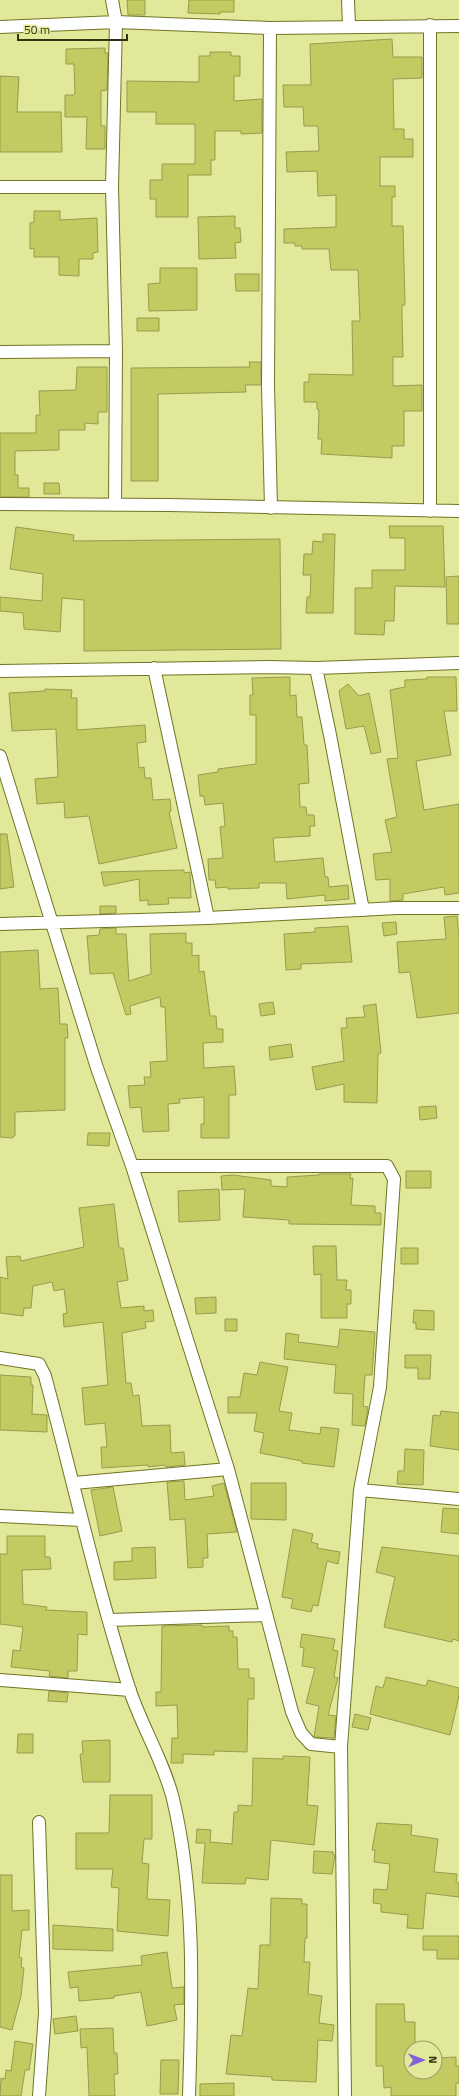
<svg xmlns="http://www.w3.org/2000/svg" width="459" height="2096" font-family="'Titillium Web',sans-serif">
<style>
.building{fill:#c2ca61;stroke:#979c4e}
.lines{fill:none;stroke-linecap:round;stroke-linejoin:round}
.minor-casing{stroke:#707424;stroke-width:14}
.minor{stroke:#fff;stroke-width:12}
</style>
<rect width="100%" height="100%" fill="#e2e899"/>
<path class="building" d="M127 0H145V15H128Z
M189 0H234V12H220V14L188 13Z
M392 39 393 57H422V78L393 79 394 129H404V139H413V157H380V186H395V197H392V226H403L405 305H402V317L403 357H393V386L422 385V411H404V446H392V458L321 454 322 439H318L319 410 317 409V402H304V382H309V374L353 375 352 321H360L358 270H331L329 249H302V246H295V243H284V229L336 227V195L318 196 317 171 287 172 286 152 319 151 318 127 316 126H304L303 107H284L283 85H311L310 44Z
M105 48V53H108L107 90 101 91V126H105V149H86L87 117H65V95H74L75 92 74 64H66V49Z
M210 52H231V56H240V76H234V101L262 99V133L241 134V131H215V160H211V175H188V217H156V199H150V180H162V164H195V124H156V112H127V81L199 82V56H210Z
M0 76 19 77 17 112H61L62 152H0Z
M34 211H60V220L97 218 98 252 93 253V259H79V276L59 275V257H34V248L30 249V223L34 222Z
M235 216V228H240L241 242 235 243 236 258 199 259 198 217Z
M160 268H197V310L149 311 148 284 160 283Z
M235 274H259V291H236Z
M137 318H159V331H137Z
M249 362H261V385H245L246 392 158 394V481H131V368L250 367Z
M77 367H107V412H98V424L85 423V430H59V450L15 451V475H18V488H29V497H0V433H36V415H40L39 391 76 390Z
M44 483H59L60 494H44Z
M389 526H443L445 587 395 586 394 621H385L384 635 355 634V588H372V570H405V538H390Z
M16 527 74 535 73 541 280 539 281 649 84 651V600L62 598 60 632 24 629 23 613 0 611V597L42 601 43 574 10 569Z
M323 534H335L333 613H306L307 597H310L311 575H303L304 554H312L313 541 323 542Z
M459 576V624H447L446 577Z
M290 677V696L296 695 297 717H302L304 745H307L309 783 299 784 300 807H306L307 815H314L315 826H310V836L273 838 275 862 323 858 325 877H328L329 887 348 885 349 899 325 901V895L287 899 286 883H259V888L228 889V887L216 888 215 880H209L208 859 223 858 220 827 225 826 223 803 205 805 204 796H200L198 775 218 772V769L256 764V715H250V695H253L252 678Z
M427 677H456L457 711H444L451 755 416 761 424 810 459 804V893L445 895 444 887 403 894V900L390 901V879L376 880 373 854 392 852 385 820 397 817 387 759 398 758 390 690 405 687V680L427 679Z
M348 684 359 696 369 693 381 752 371 754 364 726 346 729 339 691Z
M45 689 72 690 71 698H77V730L145 725 146 742 137 743 139 768 144 767 145 778H151L153 800 170 799 171 811 169 812 177 848 99 864 89 816 65 818 64 802 37 804 35 779 58 777 56 729 12 731 9 693 45 691Z
M0 834H7L14 887 0 889Z
M184 870V873L190 872 191 898H168L169 904 148 905V900L140 901 139 879 104 886 101 872Z
M100 906H116V913L100 914Z
M457 916 459 937V1013L417 1018 410 972 399 973 397 942 446 939 444 917Z
M396 922 397 934 384 936 382 923Z
M348 926 352 962 301 964V969L286 970 284 934 315 932V928Z
M116 928V934H126L129 981 151 974 150 934 186 933V943H192V956L199 955V972L204 971 210 1016H216L217 1029H223V1042L203 1043 204 1068 234 1066 236 1095H229V1138H201V1124H204V1097L179 1099 180 1103 168 1104 169 1131 143 1132 141 1107 130 1108 128 1086 145 1085 144 1077H151L150 1062 167 1061 165 1007H161L160 997 130 1006 131 1014 126 1015 113 973 90 974 87 936 99 935 100 929Z
M38 950 40 989 58 988 60 1024H67L68 1038H65V1110L15 1112V1136H13V1138L0 1137V952Z
M273 1002 275 1014 261 1016 259 1004Z
M376 1004 381 1053 378 1054 377 1103 344 1102V1084L316 1090 312 1067 344 1061 341 1028H347L346 1018 365 1017 363 1006Z
M291 1044 293 1057 270 1060 269 1047Z
M436 1106 437 1118 420 1120 419 1107Z
M88 1133H110L109 1146 87 1145Z
M406 1171H431V1188H406Z
M319 1174H351L350 1179 353 1178 351 1205 375 1206V1213H381V1225L289 1224V1220L243 1217 245 1189 222 1190 221 1176 233 1175 271 1180V1186L287 1187V1177L319 1175Z
M219 1189 220 1220 179 1222 178 1191Z
M114 1204 119 1248H123L128 1280 117 1282 121 1308 144 1306V1311L153 1310 154 1321 145 1322 146 1328 122 1333 126 1383H131L133 1396 139 1395 142 1426 170 1425 171 1453 184 1452 185 1465 166 1467 165 1465 148 1467V1465L102 1468 101 1447H107L105 1423 85 1425 82 1388 108 1385 103 1322 64 1327 63 1314 67 1313 64 1289 54 1291 52 1282 33 1286 31 1308H24L23 1316 0 1313V1277L8 1279 6 1257 20 1256 21 1261 84 1247 79 1208Z
M313 1246H336L337 1280H347L346 1290H351V1304H347V1318H321V1274L314 1275Z
M401 1248H418V1264H401Z
M216 1297V1313L196 1314 195 1298Z
M414 1310 434 1311V1330L416 1329V1323H413Z
M225 1319H237V1331H225Z
M340 1329 375 1332 372 1375H365L363 1406 368 1407 365 1426 352 1425 353 1394 334 1393 336 1365 284 1359 286 1333 299 1335 298 1342 338 1347Z
M405 1355H431L430 1379H418V1368H405Z
M260 1362 288 1367 279 1411 292 1413 289 1430 320 1434 321 1427 339 1429 334 1467 302 1463V1461L260 1453 264 1433 254 1431 257 1413H228V1397H240L244 1373 257 1375Z
M0 1375 31 1377V1385H33L32 1414 47 1415V1432L0 1430Z
M441 1411 459 1413V1450L430 1446 433 1415 440 1416Z
M405 1449 424 1450 423 1485 397 1484 398 1471H404Z
M184 1481 185 1500 214 1496 212 1486 224 1483 237 1532 207 1534 208 1558H203V1567L188 1568 185 1519 170 1520 167 1482Z
M251 1483H286V1520L251 1519Z
M113 1487 122 1531 100 1536 91 1490Z
M443 1508 459 1509V1534L441 1532Z
M293 1529 313 1534 311 1542 318 1544 317 1548 340 1552 338 1564 327 1561 318 1606 313 1605 311 1612 291 1608 293 1599 282 1597Z
M7 1536H45V1557H50L51 1569 22 1570 23 1604 47 1607 46 1610 87 1612V1635L78 1634 77 1671H68V1678L49 1676 50 1671 11 1667 13 1650 20 1651 23 1627 0 1624V1554H7Z
M155 1547 156 1578 114 1580V1562L132 1561V1548Z
M382 1547 459 1556V1641L453 1639 452 1642 384 1627 395 1577 376 1572Z
M202 1625V1627L229 1626V1631H233V1637H237L238 1669H249V1678H254V1699H248L247 1752 214 1751V1755L183 1754V1763H171L172 1738H178L177 1705 156 1706V1692H161L162 1626Z
M302 1634 335 1639 333 1650 338 1651 334 1677 338 1678 328 1715 336 1716 334 1738 314 1737 319 1706 306 1703 315 1668 302 1666 304 1648 300 1647Z
M386 1677 426 1686 428 1680 459 1688V1696L450 1735 370 1714 376 1686 383 1688Z
M49 1691 68 1693 67 1702 48 1701Z
M355 1714 371 1718 368 1730 352 1727Z
M18 1734H33V1753H17Z
M110 1740V1782H83L80 1754H83L82 1741Z
M283 1756 310 1757 307 1805 318 1806 314 1845 271 1840 268 1880 246 1878 245 1884 202 1883 205 1843H196L197 1829 211 1830 210 1842 232 1844 234 1812H238V1805L252 1806 253 1758 283 1759Z
M110 1795H152V1839H144L142 1863 149 1864 147 1899 170 1900 168 1936 117 1931 119 1888 111 1887 113 1869H76V1833H109Z
M377 1823 412 1825 411 1835 438 1839 434 1872 457 1874 456 1882 459 1883V1897L426 1893 423 1929 407 1928 408 1915 381 1912V1904L373 1903 374 1889 387 1890 390 1864 374 1862 375 1850H372Z
M314 1851 333 1852V1854L335 1855 332 1874 313 1873Z
M0 1875H12V1911L29 1910V1930H22L19 1957 22 1958 21 1967 24 1968 21 1996 12 2030 0 2027Z
M271 1898 302 1899V1904H307V1938H305L304 1962H310L308 1994 322 1996 319 2023 334 2025 332 2041 318 2040 316 2082 272 2080V2077L226 2074 231 2035 242 2036 248 1988 258 1989 260 1945H270Z
M53 1925 113 1929V1951L53 1949Z
M423 1936H459V1959H437V1950H423Z
M167 1952 172 1988 184 1987V2004L174 2005 177 2020 147 2026 141 1992 114 1996V1998L79 2001 78 1987 70 1988 68 1972 142 1965 141 1956Z
M376 2004H404L405 2022H415V2046H411V2072H435V2058L456 2057V2066H459V2083H456V2096H391V2087L384 2088 383 2066H376Z
M76 2016 78 2031 55 2034 53 2019Z
M113 2028 114 2053H117L118 2074H114L115 2096H89L87 2047 81 2048 80 2029Z
M15 2041 33 2044 29 2070H25L21 2096H0L1 2078 5 2079 6 2070 11 2071Z
M161 2060H179L178 2094H160Z
M234 2083V2096H200V2084Z"/>
<g class="lines">
<defs>
<path id="minor" d="M112 0 116 22 112 187 116 351 115 505
M348 0 349 26
M430 25V511
M0 27 116 22 270 28 459 26
M270 28 268 386 271 508
M0 187H112
M0 352 116 351
M0 504 169 505 459 511
M154 668 208 918
M316 668 330 735 363 910
M0 671 268 667 316 668 459 663
M0 756 97 1068 132 1166 228 1469 292 1712 301 1733 311 1744 341 1747
M0 924 208 918 397 908H459
M132 1166H387L394 1179 380 1387 360 1490 341 1747 345 2096
M0 1358 39 1364 45 1376C73 1480 96 1585 129 1688 141 1725 164 1762 173 1799 196 1896 192 1998 189 2096
M74 1483 228 1469
M360 1490 459 1499
M0 1516 81 1520
M110 1620 266 1615
M0 1680 130 1690
M39 2096 45 2013 39 1822"/>
</defs>
<use href="#minor" class="minor-casing"/>
<use href="#minor" class="minor"/>
</g>
<g transform="translate(423 2060) rotate(89)"><circle r="19" fill="#e2e899" stroke="#9b9f63"/>
<path d="M0-3L7 15L0 10L-7 15Z" fill="#8261db"/>
<text y="-6" font-size="11" font-weight="bold" text-anchor="middle" fill="#303211">N</text>
</g>
<path d="M18 34v6h109v-6" fill="none" stroke="#303211" stroke-width="2"/>
<text x="24" y="34" font-size="12" fill="#303211" stroke="#e2e899" stroke-width="3" paint-order="stroke">50 m</text>
</svg>
